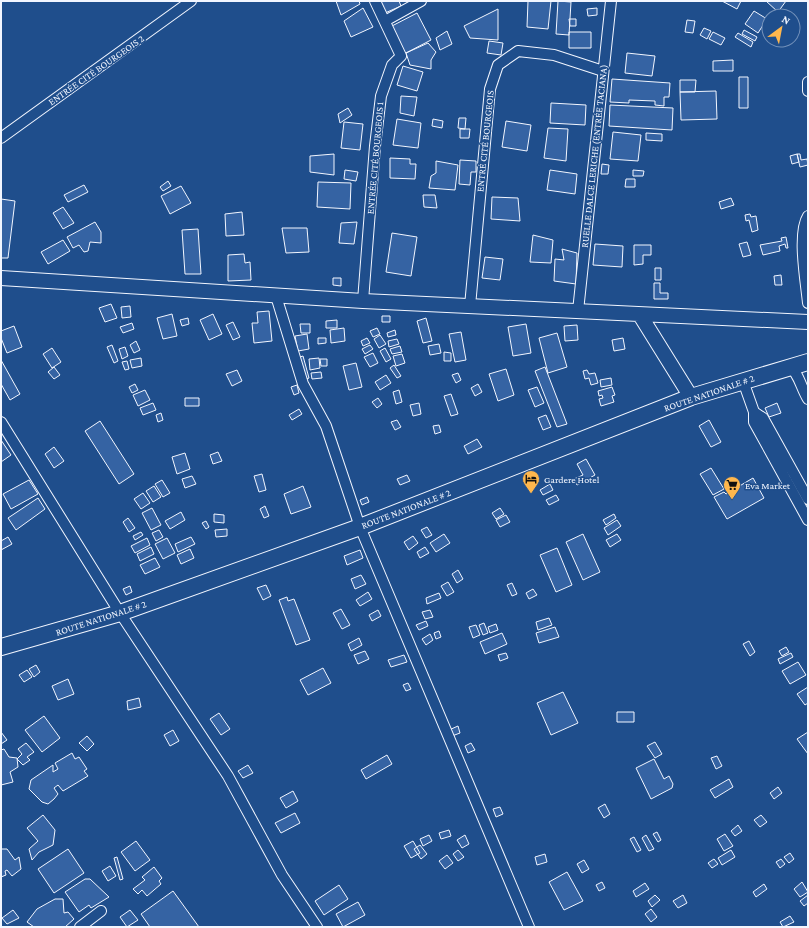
<svg xmlns="http://www.w3.org/2000/svg" width="809" height="928" font-family="'Crimson Pro',serif">
<style>
.building{fill:#3563a3;stroke:#f2f6ff}
.lines{fill:none;stroke-linecap:round;stroke-linejoin:round}
.minor-casing{stroke:#f2f6ff;stroke-width:12}
.secondary-casing{stroke:#f2f6ff;stroke-width:16}
.primary-casing{stroke:#f2f6ff;stroke-width:18}
.minor{stroke:#1f4e8c;stroke-width:10}
.secondary{stroke:#1f4e8c;stroke-width:14}
.primary{stroke:#1f4e8c;stroke-width:16}
.labels{text-anchor:middle;dominant-baseline:central;stroke-width:3;stroke-linejoin:round;paint-order:stroke}
.street-label{font-size:10px;fill:#f2f6ff;stroke:#1f4e8c}
.poi-label{font-size:10px;fill:#f2f6ff;stroke:#1f4e8c;text-anchor:start}
</style>
<rect width="100%" height="100%" fill="#1f4e8c"/>
<path class="building" d="M336 1H359L360 4 341 15Z
M379 1H399L401 6 385 13Z
M528 1H551L548 29 527 27Z
M558 1 571 2 569 35 556 34Z
M722 1H741L737 9Z
M766 1H786L778 12Z
M363 8 373 27 351 37 344 21Z
M597 8V15L588 16 587 9Z
M498 9V40L470 38 464 26Z
M754 11 767 19 758 33 745 24Z
M417 13 431 40 404 54 390 27Z
M569 19H576V26H570Z
M687 20 695 21 693 33 685 32Z
M704 28 711 31 707 39 700 35Z
M744 30 757 37 755 41 742 34Z
M447 31 452 44 440 50 436 38Z
M569 32H591V48H569Z
M713 32 725 38 721 45 709 39Z
M738 33 753 42 751 47 735 37Z
M489 41 503 43 501 55 487 53Z
M428 43 436 52 431 60V69L410 65 406 53Z
M627 53 655 56 652 76 625 73Z
M733 60V71H713V61Z
M403 66 423 72 417 91 397 85Z
M739 77H748V108H739Z
M612 79 670 83 669 97H664V106L655 105V101L629 100V103L610 102Z
M680 80H696L695 92H680Z
M716 91 717 119 681 120 680 92Z
M401 96 417 97 414 116 400 113Z
M551 103 586 105 585 125 550 123Z
M610 105 673 108 672 130 609 126Z
M348 108 352 115 340 123 338 114Z
M459 118H466L465 129 458 128Z
M397 119 421 123 418 148 393 145Z
M433 119 443 121 442 128 432 126Z
M506 121 531 125 527 151 502 147Z
M344 122 363 124 360 150 341 148Z
M548 128 568 129 566 161 544 158Z
M460 129H470L469 138H460Z
M613 132 641 135 638 161 610 159Z
M646 133 662 134V141L646 140Z
M334 154V175L310 172V156Z
M797 154 799 162 792 164 790 156Z
M797 154H800L801 160 807 159 808 165 800 167Z
M390 158 410 159V164H416L415 179 390 178Z
M460 160 476 161V172H471L470 185 459 184Z
M436 161 458 165 455 190 429 188 431 176 436 173Z
M602 164 609 165 608 174H601Z
M345 170 358 172 356 181 344 179Z
M550 170 577 174 575 194 547 190Z
M633 170 644 171 643 176H633Z
M626 179H635V187H625Z
M168 181 171 186 163 191 160 187Z
M318 182 351 183 350 209 317 207Z
M84 185 88 192 68 202 64 195Z
M181 186 191 203 170 214 161 196Z
M423 195H435L437 208 424 207Z
M492 197 518 198 520 221 491 219Z
M731 198 734 205 721 209 719 202Z
M1 199 15 201 8 258H1Z
M63 207 74 223 63 229 53 213Z
M242 212 244 235 226 236 225 214Z
M750 214 751 217 756 216 758 230 752 232 749 220 746 221 745 215Z
M95 222 101 232V243L90 242 88 251 84 252 79 245 73 248 67 237Z
M357 222 354 244 339 243 341 223Z
M282 228H307L309 252 286 253Z
M198 229 201 274H185L182 230Z
M392 233 417 237 411 276 386 272Z
M533 235 553 240 551 263 530 262Z
M786 237 788 248H786L785 244 779 246 780 251 763 255 760 245 782 241 781 238Z
M63 240 70 251 48 264 41 252Z
M747 242 751 255 743 257 739 244Z
M595 244 623 246 622 267 593 265Z
M634 245H651V255H643V264L634 265Z
M562 249 577 253 576 284 554 281 555 259 564 260Z
M244 254 245 263 250 262 251 280 228 281V255Z
M485 257 503 259 500 280 482 278Z
M655 268H661V280H655Z
M781 275 782 285H775L774 276Z
M333 278H341V286L333 285Z
M654 283H660V293H668V299H654Z
M111 304 117 318 105 322 99 308Z
M130 306 131 317 122 318 121 307Z
M269 311 272 341 254 343 252 323H258L257 312Z
M172 314 177 336 163 339 157 318Z
M213 314 222 334 209 340 200 320Z
M382 316H390V322H382Z
M188 318 189 324 182 326 180 320Z
M426 318 432 341 423 343 417 321Z
M337 320V328H326V321Z
M233 322 240 337 233 340 226 325Z
M132 323 134 329 123 333 120 327Z
M300 324H310V333H301Z
M526 324 531 353 513 356 508 327Z
M577 325 578 340 565 341 564 326Z
M14 326 22 347 7 353 1 338V331Z
M344 328 345 341 331 343 330 330Z
M377 328 380 334 373 337 370 331Z
M395 330 396 335 388 337 387 333Z
M461 332 466 360 455 362 449 334Z
M557 333 567 367 548 373 539 338Z
M307 334 309 349 298 351 295 336Z
M380 335 386 344 379 348 374 339Z
M318 338H326V343L318 344Z
M367 338 370 343 363 346 361 341Z
M623 338 625 349 614 351 612 340Z
M397 339 399 344 389 347 388 341Z
M136 341 140 350 134 353 130 345Z
M439 344 441 353 430 355 428 346Z
M112 345 118 361 114 363 107 347Z
M370 345 373 349 365 354 362 349Z
M400 346 402 352 392 354 390 349Z
M125 347 128 356 122 359 119 349Z
M52 348 61 362 52 368 43 354Z
M385 348 391 359 386 362 380 351Z
M444 352 451 353V361H444Z
M373 353 378 363 370 367 364 357Z
M402 354 405 363 396 366 393 356Z
M303 356 309 378 304 380 297 358Z
M141 358 142 366 132 368 130 360Z
M319 358 320 368 310 370 309 359Z
M320 359H327V366H321Z
M1 360 20 394 10 400 1 384Z
M127 361 129 369 125 370 122 362Z
M356 363 362 387 349 390 343 366Z
M394 365 401 376 397 378 390 368Z
M54 367 60 375 54 379 48 372Z
M545 367 567 424 557 427 535 371Z
M506 369 514 395 498 401 489 374Z
M237 370 242 381 232 386 226 374Z
M587 370 589 374 595 373 598 383 591 385 589 378 585 379 583 371Z
M321 372 322 378 312 379 311 373Z
M458 373 461 380 456 383 452 375Z
M386 375 391 383 380 390 375 382Z
M611 378 612 385 601 387 600 380Z
M135 384 138 390 132 393 129 387Z
M478 384 482 392 475 396 471 388Z
M297 385 299 393 294 395 291 387Z
M537 387 544 403 535 407 528 390Z
M612 387 615 395 612 396 614 402 601 406 599 399 603 398 602 395 599 396 598 391Z
M145 390 150 400 138 406 133 395Z
M399 390 402 402 396 404 393 392Z
M451 394 458 414 451 416 444 396Z
M185 398H199V406H185Z
M378 398 382 404 377 408 372 402Z
M153 403 156 410 143 415 140 408Z
M419 403 421 414 413 416 410 405Z
M777 403 781 413 769 417 765 408Z
M299 409 302 414 292 420 289 415Z
M161 413 163 420 158 422 156 415Z
M546 415 551 427 543 430 538 418Z
M397 420 401 427 395 430 391 422Z
M709 420 721 442 711 447 699 426Z
M100 421 134 474 119 484 85 431Z
M439 425 441 432 435 434 433 426Z
M477 439 482 447 468 454 464 446Z
M1 440 11 455 1 462Z
M54 447 64 461 54 468 45 454Z
M218 452 222 461 213 464 210 455Z
M185 453 190 469 177 474 172 457Z
M586 459 595 475 577 485 574 479 583 475 577 464Z
M711 468 724 489 713 495 700 474Z
M262 474 266 490 259 492 254 476Z
M407 475 410 481 400 485 397 479Z
M192 476 196 484 185 488 182 479Z
M753 478 764 498 727 519 714 497 724 492 726 494Z
M29 480 38 494 11 509 3 494Z
M162 480 170 493 163 497 155 484Z
M550 484 553 490 543 495 540 490Z
M154 486 161 497 153 502 146 491Z
M303 486 311 507 291 514 284 494Z
M143 493 150 503 141 509 134 499Z
M556 495 559 500 549 505 546 500Z
M367 497 369 502 362 505 360 500Z
M38 498 45 509 16 530 8 518Z
M265 506 269 516 264 518 260 509Z
M152 508 161 525 151 530 142 513Z
M500 508 504 514 496 519 492 513Z
M181 512 185 520 170 529 165 521Z
M214 514 224 515V523L214 522Z
M614 514 616 518 606 525 603 520Z
M506 515 510 522 500 527 496 520Z
M128 518 135 528 129 532 123 522Z
M617 520 621 526 608 535 604 528Z
M206 521 209 527 206 529 202 523Z
M427 527 432 535 426 538 421 530Z
M227 529V536L216 537 215 530Z
M159 530 163 537 156 541 152 533Z
M141 532 143 535 135 540 133 536Z
M444 534 450 543 436 552 430 543Z
M583 534 600 572 583 580 566 542Z
M617 534 621 540 610 547 606 540Z
M413 536 418 543 409 550 404 542Z
M8 537 12 544 1 550V541Z
M191 537 195 544 178 552 175 544Z
M147 538 150 545 135 553 131 546Z
M167 538 175 553 163 559 155 544Z
M151 547 154 554 140 561 137 554Z
M425 547 429 553 420 558 417 552Z
M557 548 572 585 556 592 540 555Z
M190 549 194 558 181 564 177 555Z
M360 550 363 558 347 565 344 556Z
M155 558 160 567 145 574 140 565Z
M458 570 463 579 457 583 452 574Z
M361 575 366 584 355 589 351 579Z
M448 582 454 592 447 596 441 586Z
M512 583 517 594 512 596 507 585Z
M266 585 271 596 263 600 257 588Z
M130 586 132 592 126 595 123 589Z
M533 589 537 595 529 599 526 593Z
M368 592 372 599 360 606 356 600Z
M439 593 441 598 427 604 426 598Z
M287 597 288 601 294 599 310 640 296 645 279 600Z
M341 609 350 625 342 629 333 613Z
M378 610 381 616 372 621 369 615Z
M430 610 433 617 425 619 422 612Z
M549 618 552 625 538 630 536 622Z
M426 621 428 626 419 630 416 625Z
M484 623 488 633 483 635 479 625Z
M496 624 498 630 490 633 488 627Z
M476 625 480 635 473 638 469 627Z
M555 627 559 637 539 643 536 633Z
M439 631 441 637 436 639 434 633Z
M502 633 507 644 485 654 480 642Z
M430 634 433 640 426 645 422 639Z
M359 638 362 645 351 651 348 644Z
M749 641 755 652 750 656 743 644Z
M786 647 789 652 782 656 779 651Z
M365 651 369 659 358 664 354 655Z
M506 653 508 658 500 661 498 655Z
M791 653 793 657 780 664 778 659Z
M404 655 407 662 391 667 388 660Z
M798 662 806 675 790 684 782 671Z
M36 665 40 672 34 677 29 669Z
M323 668 331 683 308 695 300 680Z
M27 670 32 677 24 682 19 675Z
M68 679 74 694 58 700 52 686Z
M408 683 411 689 406 691 403 685Z
M808 687V703L805 705 797 694Z
M563 692 578 723 551 735 537 703Z
M139 698 141 707 128 710 127 701Z
M617 712H634V722H617Z
M219 713 230 729 221 735 210 719Z
M44 716 60 738 42 752 25 730Z
M458 726 460 733 452 736 449 730Z
M173 730 179 741 170 746 164 735Z
M1 732 7 740 1 744Z
M808 732V754L797 739Z
M87 736 94 744 87 751 79 743Z
M655 742 662 754 655 758 647 746Z
M26 743 34 752 27 757 30 760 23 765 17 759 22 754 18 749Z
M471 743 475 750 468 753 465 746Z
M4 749 9 757 17 758 18 767 10 772 13 782 1 785V750Z
M72 753 75 759 79 757 87 769 84 771 88 776 63 791 58 785 54 788 58 794 54 799 48 804 42 802 29 789 31 780 53 765V772L58 769 55 763Z
M387 755 392 764 366 779 361 770Z
M717 756 722 766 716 769 711 758Z
M654 759 664 779 669 776 673 784 672 788 651 799 636 768Z
M248 765 253 773 243 778 238 771Z
M729 779 733 787 715 798 710 790Z
M778 787 782 793 774 799 770 793Z
M293 791 298 801 286 808 280 798Z
M605 804 610 814 604 818 598 808Z
M500 807 503 814 496 817 493 809Z
M295 813 300 823 281 833 275 823Z
M43 815 55 830 53 845 39 852 32 860 29 849 38 841 27 828Z
M761 815 767 822 760 827 754 820Z
M738 825 742 831 735 836 731 831Z
M449 830 451 836 441 839 439 833Z
M657 832 661 840 658 842 653 834Z
M725 834 733 846 724 851 717 839Z
M429 835 432 841 423 846 420 839Z
M465 835 469 844 462 848 457 840Z
M646 835 654 849 649 851 642 838Z
M634 837 641 850 637 852 630 839Z
M136 841 150 860 135 871 121 852Z
M413 841 420 853 411 858 404 846Z
M420 845 427 854 421 859 414 849Z
M1 849H7L15 860 19 857 21 869 12 876 7 870 5 871 6 875 1 877Z
M68 849 84 873 54 893 38 869Z
M458 850 464 857 458 861 453 854Z
M731 850 735 857 722 865 718 858Z
M790 853 794 859 789 863 784 857Z
M545 854 547 862 537 865 535 857Z
M447 855 453 863 445 869 439 861Z
M117 857 123 879 120 880 114 858Z
M714 859 718 864 712 868 708 863Z
M781 859 785 864 780 868 776 862Z
M584 860 589 869 582 873 577 864Z
M110 866 116 876 108 881 102 871Z
M154 867 162 878 159 881 161 884 147 896 142 890 138 894 133 889 145 880 142 877Z
M567 872 583 901 564 910 549 882Z
M85 879H90L109 897 91 908 89 905 79 912 65 892Z
M602 882 605 888 599 891 596 885Z
M802 882 808 892 800 897 794 889Z
M645 883 649 889 636 897 633 891Z
M764 884 767 889 756 897 753 892Z
M339 885 348 899 324 915 315 901Z
M173 891 199 927H150L141 914Z
M655 895 660 900 652 907 648 901Z
M683 895 687 903 678 908 673 901Z
M808 895V903L804 906 800 901Z
M55 899H63L64 913 68 912 74 919 65 927H34L27 922 37 909Z
M358 902 365 915 343 927 336 914Z
M651 909 657 917 651 922 645 914Z
M13 910 19 918 7 924 2 918Z
M130 910 138 920 127 927 120 917Z
M790 916 794 922 783 927 780 922Z"/>
<g class="lines">
<defs>
<path id="minor" d="M385 21 421 1
M808 82V91
M1 138 191 1
M808 216C797 233 806 282 808 303
M276 296 303 384 326 426 360 527 529 927
M363 301 375 146 381 96 392 65 401 56 375 1
M470 306 490 89 498 65 518 51 554 55 603 71
M578 311 611 1
M789 366C799 373 801 388 808 399
M743 381 754 412V422L808 520
M754 412 763 418 808 499
M1 422 120 613 228 776 282 875 317 927
M80 927 101 911"/>
<path id="secondary" d="M1 278 363 301 808 322
M640 315 691 397"/>
<path id="primary" d="M1 647 120 613 360 527 691 397 808 362"/>
</defs>
<use href="#minor" class="minor-casing"/>
<use href="#secondary" class="secondary-casing"/>
<use href="#primary" class="primary-casing"/>
<use href="#minor" class="minor"/>
<use href="#secondary" class="secondary"/>
<use href="#primary" class="primary"/>
</g>
<defs>
<symbol id="hotel-pin" viewBox="-11 -11 22 30"><path d="M0 17L-7.5 6A9.5 9.5 0 1 1 7.5 6Z" fill="#ffb74d" stroke="#1f4e8c"/><path d="M-6-4.5h1.5V1H6V5H4.5V3h-9V5H-6ZM-4 0a1.8 1.8 0 1 1 3.6 0ZM.5 0V-2.5h3Q6-2.5 6 0Z" fill="#111"/></symbol>
<symbol id="supermarket-pin" viewBox="-11 -11 22 30"><path d="M0 17L-7.5 6A9.5 9.5 0 1 1 7.5 6Z" fill="#ffb74d" stroke="#1f4e8c"/><path d="M-6-5.5h2.5l.6 2H6L4.5 2H-2.5L-4.4-4H-6ZM-1.5 3.2a1.3 1.3 0 1 0 .1 0ZM3 3.2a1.3 1.3 0 1 0 .1 0Z" fill="#111"/></symbol>
</defs>
<g fill-rule="evenodd">
<use href="#hotel-pin" x="521" y="469" width="20" height="27"/>
<use href="#supermarket-pin" x="722" y="475" width="20" height="27"/>
</g>
<g class="labels">
<g class="street-label">
<text transform="translate(96 70) rotate(-35)">ENTRÉE CITÉ BOURGEOIS 2</text>
<text transform="translate(485 141) rotate(-84)">ENTRÉ CITÉ BOURGEOIS</text>
<text transform="translate(594 156) rotate(-84)">RUELLE DALCE LERICHE (ENTRÉE TACIANA)</text>
<text transform="translate(375 158) rotate(-85)">ENTRÉE CITÉ BOURGEOIS 1</text>
<text transform="translate(709 393) rotate(-19)">ROUTE NATIONALE # 2</text>
<text transform="translate(406 509) rotate(-21)">ROUTE NATIONALE # 2</text>
<text transform="translate(101 618) rotate(-18)">ROUTE NATIONALE # 2</text>
</g>
<g class="poi-label">
<text x="544" y="479">Gardere Hotel</text>
<text x="745" y="485">Eva Market</text>
</g>
</g>
<rect width="809" height="928" fill="none" stroke="#f2f6ff" stroke-width="4"/>
<g transform="translate(781 28) rotate(32)"><circle r="19" fill="#1f4e8c" stroke="#7391ba"/>
<path d="M0-3L7 15L0 10L-7 15Z" fill="#ffb74d"/>
<text y="-6" font-size="11" font-weight="bold" text-anchor="middle" fill="#f2f6ff">N</text>
</g>
</svg>
